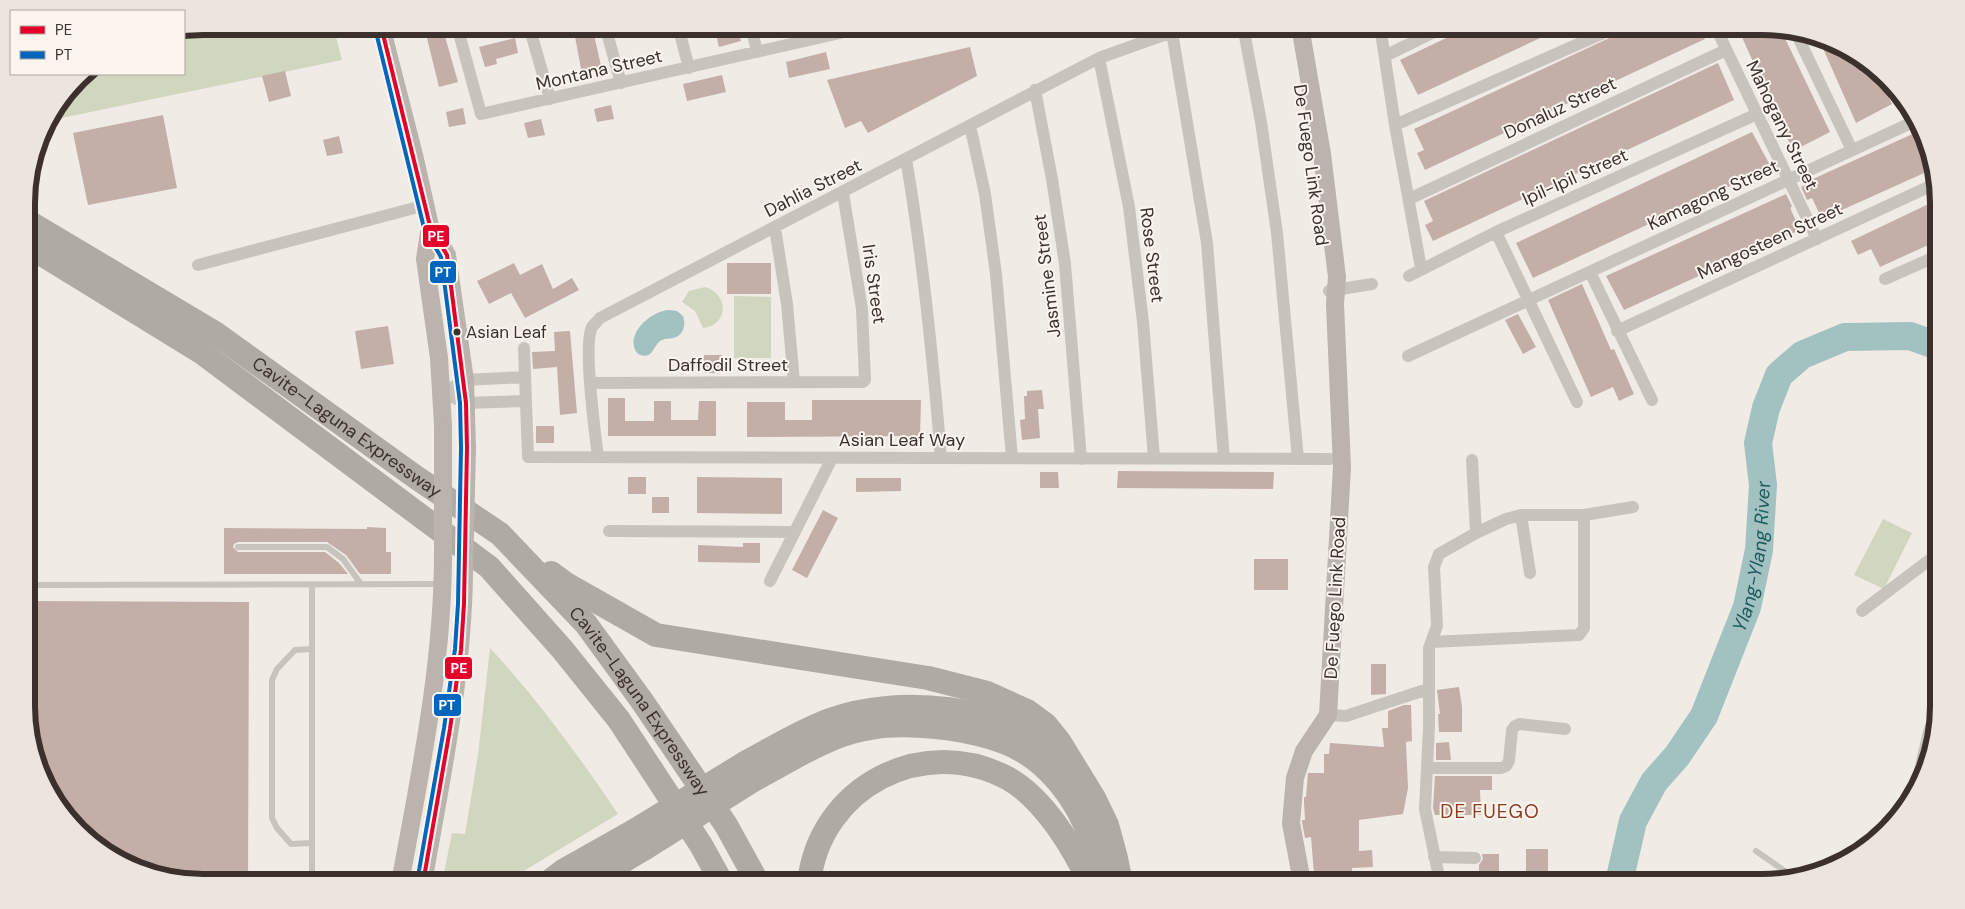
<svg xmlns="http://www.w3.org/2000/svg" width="1965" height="909" font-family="'DM Sans',sans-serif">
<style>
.green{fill:#d1d6bf}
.water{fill:#a1c2c1}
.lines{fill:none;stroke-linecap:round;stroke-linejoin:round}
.river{stroke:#a1c2c1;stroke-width:28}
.building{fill:#c3afa7}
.lane{stroke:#c9c3be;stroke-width:6}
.street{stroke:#c9c3be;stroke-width:12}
.secondary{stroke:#bab3ae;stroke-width:18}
.highway{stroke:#afaaa4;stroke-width:24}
.secondary-bridge{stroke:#bab3ae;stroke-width:18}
.highway-bridge{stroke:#afaaa4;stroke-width:24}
.bus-1-casing{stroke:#fbf5ee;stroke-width:8}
.bus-2-casing{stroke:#fbf5ee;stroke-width:8}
.bus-1{stroke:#e4002b;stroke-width:4}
.bus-2{stroke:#0065bd;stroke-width:4}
.bus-dot{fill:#3b302b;stroke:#fbf5ee;stroke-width:2}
.labels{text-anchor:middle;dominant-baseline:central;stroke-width:4;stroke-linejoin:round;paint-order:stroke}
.bus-label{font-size:17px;fill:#3b302b;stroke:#fbf5ee;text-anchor:start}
.street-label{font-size:18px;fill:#3b302b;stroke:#fbf5ee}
.water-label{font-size:19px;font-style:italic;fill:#1f5a5e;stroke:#fbf5ee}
.neighbourhood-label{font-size:19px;letter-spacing:1px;fill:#8c3b22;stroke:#fbf5ee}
.rim{fill:none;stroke:#3b302b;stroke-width:6}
.line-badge{stroke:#fbf5ee;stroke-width:2}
.badge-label{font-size:14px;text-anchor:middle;font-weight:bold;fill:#fff}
</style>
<rect width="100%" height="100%" fill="#f0ebe5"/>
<path class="green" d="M203 26H333L342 60 47 121 84 74H184V30Z
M705 287C729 294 729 325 703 328L695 311 682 302 689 291Z
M734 296 771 297V358H734Z
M1883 519 1912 533 1884 589 1854 575Z
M490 648C538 700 579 756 618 814L504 883H442L452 833 465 834 478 755Z"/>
<path class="water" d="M669 310 677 311 683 316C686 324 684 336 673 338 669 339 666 338 662 340 652 345 654 361 638 354 623 337 649 311 669 310Z"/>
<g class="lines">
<path class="river" id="s1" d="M1619 882 1633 821 1654 782 1677 756 1704 716 1747 607 1759 550 1763 485 1758 443 1766 408 1779 375 1802 355 1845 337 1910 336 1938 346"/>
</g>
<path class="building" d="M424 26H442L458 82 439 87Z
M573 26H592L602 70 582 74Z
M714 26H737L741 41 719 47Z
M1461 26H1566L1418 95 1400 60 1463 30Z
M1635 26H1699L1705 39 1425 170 1417 153 1424 150 1414 129Z
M1737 26H1762L1781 30 1830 132 1793 151Z
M1818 37 1830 40 1880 78 1892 104 1856 123Z
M515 38 518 53 496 59 497 64 485 67 479 47Z
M970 47 977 76 868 133 861 121 845 128 827 80Z
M826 52 830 69 789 78 786 62Z
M1718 63 1734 100 1433 241 1425 225 1433 221 1424 201Z
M285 71 291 96 269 102 262 76Z
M722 75 726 92 687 101 683 84Z
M611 105 614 119 597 122 594 109Z
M463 108 466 124 449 127 446 112Z
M163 115 177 188 88 205 73 133Z
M541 119 545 135 528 138 524 123Z
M1752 132 1771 167 1533 278 1516 243Z
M1917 132 1933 169 1822 219 1812 198 1807 200 1801 187 1805 185 1804 183Z
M339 136 343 153 327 156 323 140Z
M1786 194 1792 206 1791 207V210L1800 230 1624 310 1606 276Z
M1937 200V241L1880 267 1871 249 1858 255 1851 241Z
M514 263 520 275 542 264 553 289 572 278 579 290 525 318 511 293 489 304 477 281Z
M727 263H771V294H727Z
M1582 284 1611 350 1614 349 1634 394 1619 401 1613 387 1591 397 1548 300Z
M1518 314 1536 347 1523 354 1505 320Z
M388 326 394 364 361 369 355 331Z
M570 331 577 413 560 415 557 367 533 369 532 352 555 351 554 332Z
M704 355H722V373H704Z
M1042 390 1044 409H1038L1040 438 1022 440 1020 420 1025 419 1024 396H1027V391Z
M608 398H625V421H654V401H671V420H698L699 401H716V436H608Z
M812 400H921L920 436 747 437V402H785V420H812Z
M536 426H554V443H536Z
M1118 471 1274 472 1273 489 1117 488Z
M1040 472H1058L1059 488H1040Z
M628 477H646V494H628Z
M697 477 782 478V514L697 513Z
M856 478H901V491L856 492Z
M652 497H669V513H652Z
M823 510 838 518 807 578 792 570Z
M367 527 386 528V552H391V574H360L346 555 327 542H238L234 544 233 547 238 552H325L339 563 348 574H224V528L367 529Z
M743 543H760V563L698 562V545L743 547Z
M1254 559H1288V590H1254Z
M28 601 249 602 248 883H203L135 869 63 813 28 730Z
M1371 664H1386V694L1371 695Z
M1459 687 1462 707V732H1439L1438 714H1440L1437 690Z
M1404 705H1411L1412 741 1406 742 1408 788 1403 814 1359 820V851L1372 850 1373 867 1352 868V871L1314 874 1311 837 1305 838 1302 822V820H1305L1304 802V797H1306L1308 773H1324V754H1329L1330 743 1384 747 1382 728H1388V711Z
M1449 742 1451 760H1436V743Z
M1435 776H1492V790H1480L1481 815H1435L1433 808Z
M1526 849H1548V871H1526Z
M1482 854H1499V872H1479V865L1483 859Z"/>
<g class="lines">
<path class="lane" d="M238 547H327L343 559 361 584
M27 585 441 584
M312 843 291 844 277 828 272 818V680L277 669 295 650 312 649
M1756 851 1792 876
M312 883V584"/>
<path class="street" d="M457 26 481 114 871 26
M529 26 550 99
M605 26 621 83
M678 26 689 68
M751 26 757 52
M1171 26 1207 243 1224 459
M1243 26 1261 122 1277 233 1298 459
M1380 26 1395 125 1421 268
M1715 26 1817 239
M1796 33 1852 150
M1385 56 1446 26
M1099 58 1129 207 1143 322 1154 458
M1035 90 1052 179 1065 264 1081 459
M970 125 985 194 996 274 1012 458
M1395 125 1619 26
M906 159C923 258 933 358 941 458
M1409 199 1726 50
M775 228 787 304 794 382
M1496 232 1577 402
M198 265 426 205
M1590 272 1652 400
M1409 276 1496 232 1757 114
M1885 279 1937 256
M1329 291 1372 284
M1617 331 1937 183
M524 348 528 457 1330 459
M1408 356 1913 122
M590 383 863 382 865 380 862 309 843 193
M443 393 465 380 525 377
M443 393 466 403 526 401
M598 457C595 433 583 344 592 327 594 324 598 321 600 318L1099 58 1172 32
M1472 460 1476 533
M1521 515 1530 573
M1584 515 1633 507
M609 531 795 532
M770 581 832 458
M1862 611 1928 561 1938 567
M1431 642 1579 635 1584 628V515H1521L1506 519 1476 533 1439 554 1434 567 1437 626 1429 648V727L1425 809 1440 882
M1328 715 1346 716 1428 689
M1427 768H1501L1506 766 1509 761 1512 730 1515 726 1520 724 1565 729
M1915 791 1929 732 1939 701
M1434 857 1475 858"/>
<path class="secondary" d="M381 26 414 155 430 226 425 259 439 358 443 425
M1300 26 1322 154 1337 277 1335 304 1342 467 1328 715 1304 751 1295 778 1291 823 1302 882
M430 226 447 255 465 380 467 448
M400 883C420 774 443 665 443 554
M423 883C441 780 463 677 464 573"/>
<g class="highway">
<path id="s2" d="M27 221 215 333 417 478 500 534 586 624 642 701 726 825 758 883"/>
<path d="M27 245 201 352 489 567 562 649 619 720 701 845 722 883"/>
<path d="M551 573 566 584 656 635 928 678 987 693 1027 711 1046 725 1059 741 1094 798 1107 825 1116 858 1121 883"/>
<path d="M745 763C773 748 800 731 830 720 898 695 1003 705 1058 754"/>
<path d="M755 779C790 761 826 736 865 729 891 723 919 725 945 728 965 731 985 735 1004 742 1046 758 1078 799 1091 841 1095 855 1096 869 1097 883"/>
<path d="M547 883 563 871 634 831"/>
<path d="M587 883 645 848"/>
<path d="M809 883C819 787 924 732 1009 779 1044 799 1073 847 1090 883"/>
</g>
<path class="secondary-bridge" d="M443 425V554
M464 573 467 448"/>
<path class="highway-bridge" d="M634 831 745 763
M645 848 755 779"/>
<defs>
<path id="bus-1" d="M381 26 430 226 447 255 466 403 467 448 464 604 461 650 450 729 423 883"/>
<path id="bus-2" d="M375 28 424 228 441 257 460 403 461 448 458 604 455 649 444 728 417 882"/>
</defs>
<use href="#bus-1" class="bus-1-casing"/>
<use href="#bus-2" class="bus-2-casing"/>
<use href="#bus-1" class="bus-1"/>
<use href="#bus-2" class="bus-2"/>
</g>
<circle class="bus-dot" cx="457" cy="332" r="4.5"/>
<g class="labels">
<g class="bus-label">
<text x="466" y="332">Asian Leaf</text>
</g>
<g class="street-label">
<text transform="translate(599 70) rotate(-13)">Montana Street</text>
<text transform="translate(1560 108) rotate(-25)">Donaluz Street</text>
<text transform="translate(1782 125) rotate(64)">Mahogany Street</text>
<text transform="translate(1311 165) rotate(82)">De Fuego Link Road</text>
<text transform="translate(1575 177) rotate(-24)">Ipil-Ipil Street</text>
<text transform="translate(813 188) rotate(-27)">Dahlia Street</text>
<text transform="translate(1713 195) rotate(-25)">Kamagong Street</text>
<text transform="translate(1770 241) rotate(-25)">Mangosteen Street</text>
<text transform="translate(1152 255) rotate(83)">Rose Street</text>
<text transform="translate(1047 276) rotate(-97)">Jasmine Street</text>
<text transform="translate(874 284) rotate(82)">Iris Street</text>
<text x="728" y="365">Daffodil Street</text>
<text stroke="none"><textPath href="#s2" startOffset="381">Cavite–Laguna Expressway</textPath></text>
<text x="902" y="440">Asian Leaf Way</text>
<text transform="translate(1335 598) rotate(-87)">De Fuego Link Road</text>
<text stroke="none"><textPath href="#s2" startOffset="786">Cavite–Laguna Expressway</textPath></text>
</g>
<g class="water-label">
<text stroke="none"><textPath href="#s1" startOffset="358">Ylang-Ylang River</textPath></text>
</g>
<g class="neighbourhood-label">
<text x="1490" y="811">DE FUEGO</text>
</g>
</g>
<path d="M0 0H1965V909H0ZM203 35H1762A168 168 0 0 1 1930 203V706A168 168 0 0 1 1762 874H203A168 168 0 0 1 35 706V203A168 168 0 0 1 203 35Z" fill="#ece5de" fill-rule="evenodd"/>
<path class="rim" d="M203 35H1762A168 168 0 0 1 1930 203V706A168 168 0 0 1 1762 874H203A168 168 0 0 1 35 706V203A168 168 0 0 1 203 35Z"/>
<g class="line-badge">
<rect x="422" y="224" width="28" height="24" rx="5" fill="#e4002b"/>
<rect x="429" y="260" width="28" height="24" rx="5" fill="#0065bd"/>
<rect x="444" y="656" width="29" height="24" rx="5" fill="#e4002b"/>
<rect x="433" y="693" width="29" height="24" rx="5" fill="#0065bd"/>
</g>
<g class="badge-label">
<text x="436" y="241">PE</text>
<text x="443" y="277">PT</text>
<text x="459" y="673">PE</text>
<text x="447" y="710">PT</text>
</g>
<rect x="10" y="10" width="175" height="65" fill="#fbf5ee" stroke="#aea6a0"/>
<rect x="20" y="26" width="25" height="8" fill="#e4002b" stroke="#aea6a0"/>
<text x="55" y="35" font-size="15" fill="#3b302b">PE</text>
<rect x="20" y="51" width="25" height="8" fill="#0065bd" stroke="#aea6a0"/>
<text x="55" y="60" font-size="15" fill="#3b302b">PT</text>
</svg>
